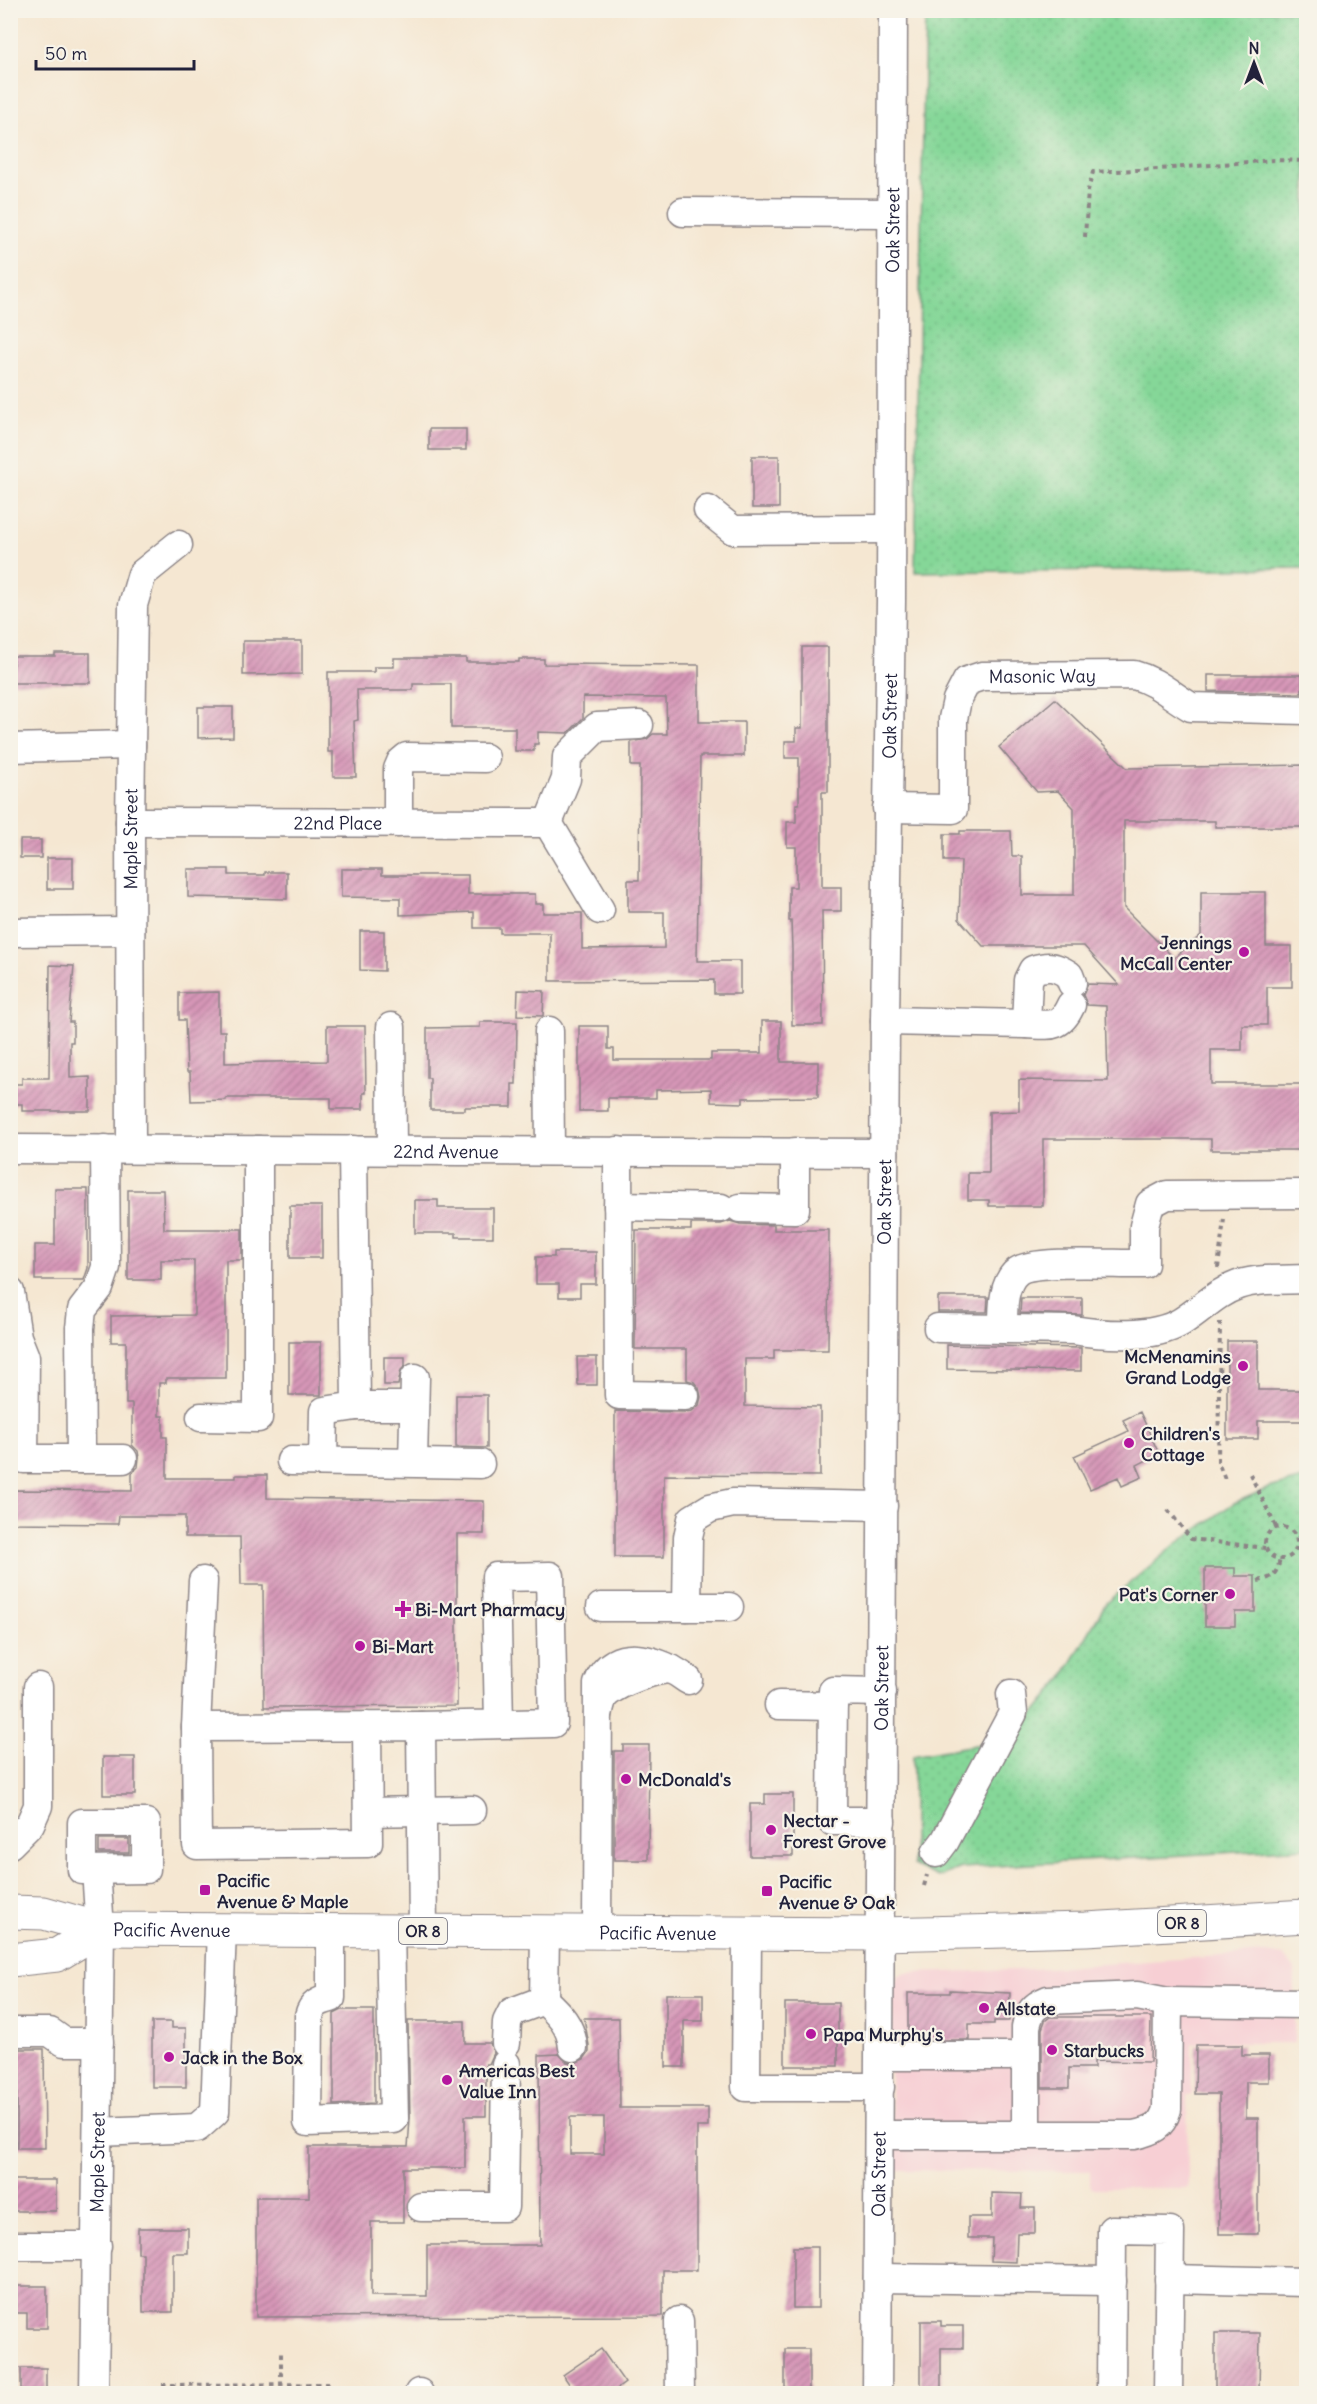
<svg xmlns="http://www.w3.org/2000/svg" width="1317" height="2404" font-family="Delius,sans-serif">
<style>
.built{fill:#f7cfd4}
.grass{fill:url(#grass-dots);stroke:#547c6a;stroke-width:1.5}
.building{fill:url(#building-hatch);fill-rule:evenodd}
.lines{fill:none;stroke-linecap:round;stroke-linejoin:round}
.minor-casing{stroke:#8c8486;stroke-width:31}
.major-casing{stroke:#8c8486;stroke-width:35}
.path{stroke:#8c8486;stroke-width:4;stroke-dasharray:4.5 4.5;stroke-linecap:butt}
.minor{stroke:#fff;stroke-width:28}
.major{stroke:#fff;stroke-width:33}
.poi-dot{fill:#b5179e;stroke:#f7f3e8;stroke-width:2}
.labels{text-anchor:middle;dominant-baseline:central;stroke-width:4.5;stroke-linejoin:round;paint-order:stroke}
.shield{fill:#f7f3e8;stroke:#62616f;stroke-width:1.5}
.shield-label{font-size:16px;font-weight:bold;fill:#22223b}
.street-label{font-size:18px;fill:#22223b;stroke:#f7f3e8}
.poi-label{font-size:18px;font-weight:bold;fill:#22223b;stroke:#f7f3e8;text-anchor:start}
</style>
<defs>
<pattern id="grass-dots" width="8" height="8" patternUnits="userSpaceOnUse" patternTransform="scale(1.5)"><rect width="8" height="8" fill="#85d798"/><path d="M2 2h.1M6 6h.1" fill="none" stroke="#73b884" stroke-width="1.8" stroke-linecap="round"/></pattern>
<pattern id="building-hatch" width="6" height="6" patternUnits="userSpaceOnUse" patternTransform="scale(1.5)"><rect width="6" height="6" fill="#d797b8"/><path d="M-1 1l2-2M0 6l6-6M5 7l2-2" fill="none" stroke="#ae7b97"/></pattern>
</defs>
<rect width="100%" height="100%" fill="#f7f3e8"/>
<filter id="ink" filterUnits="userSpaceOnUse"><feTurbulence type="fractalNoise" baseFrequency=".0167" numOctaves="2"/><feDisplacementMap in="SourceGraphic" scale="12" xChannelSelector="R" yChannelSelector="G"/><feConvolveMatrix kernelMatrix="1 2 1 2 8 2 1 2 1" color-interpolation-filters="sRGB"/></filter>
<filter id="wash" filterUnits="userSpaceOnUse"><feTurbulence type="fractalNoise" baseFrequency=".008" numOctaves="4" result="noise"/><feDisplacementMap in="SourceGraphic" scale="24" xChannelSelector="R" yChannelSelector="G"/><feGaussianBlur stdDeviation="1.35" result="paint"/><feColorMatrix in="noise" values="0 0 0 0 0 0 0 0 0 0 0 0 0 0 0 0 0 1.4 0 .05"/><feComposite in="paint" operator="in"/></filter>
<g filter="url(#wash)">
<rect width="100%" height="100%" fill="#f5e7d2"/>
<path class="built" d="M1266 1953 1284 1956 1295 1969 1294 2043H1192V2095H1187L1188 2188H1090V2171L893 2170 891 2085 893 1986 900 1975 907 1973 1017 1970Z"/>
<path class="grass" d="M925 11H1306V568L915 572Z
M1306 1478V1848L962 1868 938 1877 913 1865V1756L1014 1738 1062 1679 1106 1603 1176 1544 1234 1503 1269 1488Z"/>
<g id="blocks">
<path class="building" d="M429 429H466V450H429Z
M752 456H779V508H752Z
M243 641H302V674L243 675Z
M802 647H828V792H822V887H841V911H822L823 1025H792V950L791 921H789V887H796V847H787V822H796V804H799V758H785V741H796V728H802Z
M55 653H90V683H13V656H55Z
M394 658H466V662H519V659H544V664L699 665V722H744V756H700L697 961H740V994H714V980L550 981V933H500V928H474V912L400 915V898L341 897V869H382V875H468V894H535V904H543V913H582V949L664 948V912H628V880H639L640 766H631V742L647 739 653 734H667L666 698 583 697V718L568 733 538 732V744H534V751H515V728H451V684H413V690H357L358 720 354 721 356 777H333V752H328V672H374V667H394Z
M1208 675H1302V693L1208 691Z
M1055 699 1127 768 1306 765V827H1215V821H1124V908L1174 958 1201 935V892H1266V946H1292V987H1267V1025H1242V1050H1211V1084H1306V1150H1211V1139H1043V1206H989V1200H968V1173H989V1112L1019 1111V1080L1108 1081 1106 1006 1087 1005 1083 995 1088 984 1119 985 1084 946H983L959 919 961 861H944V834H960V831H1011L1012 856H1022V895H1074V808L1058 791 1037 792 999 747Z
M198 707H233V737L198 738Z
M20 840H41V858H20Z
M47 858H73V889H47Z
M188 869H229V875H265V872H287V899L188 897Z
M360 931H384V971L360 970Z
M50 965 74 966 69 1022H73V1042H70V1078L90 1077V1111H22V1104H11V1084H22V1078H49Z
M518 990 544 991 543 1016 517 1015Z
M219 992V1031H225V1063L327 1061V1026H365L366 1093H363V1109H331V1098H226V1100L191 1101 190 1072H187L185 1020H179V993Z
M762 1021H781V1062H818V1097L743 1098V1103L711 1102V1089L656 1090V1098H608V1111H579V1026H608V1049H614V1060H711V1053H762Z
M480 1022H517L516 1084H512V1107H465V1110H430V1078H427V1028L480 1027Z
M55 1189H88V1268L84 1280H35V1245H55Z
M128 1190H163L164 1229H242V1260H226V1378H166V1383H159V1416H163V1437H167V1478H236V1475H267V1498L484 1501V1534H457V1706L264 1707 263 1585H241L240 1537H185V1516H119L118 1524 10 1523V1490L132 1491V1473L138 1467 139 1458 138 1451 132 1445V1404H126V1342H111V1316L194 1315V1260H161V1280H128Z
M415 1200H438V1208H493V1237H456V1233H415Z
M290 1206H322V1258H290Z
M730 1221 740 1224 774 1225V1230H829L828 1350H774V1359H745V1406L820 1407V1476L664 1475V1557H615V1411L685 1412 692 1411 699 1405 701 1397 699 1388 694 1382 687 1380V1349H635L636 1230H691V1224H721Z
M554 1252H596V1284H580V1297H559V1284H536V1257H554Z
M938 1297H988L987 1312H938Z
M1021 1298H1082V1315L1020 1313Z
M1227 1341H1258V1390H1306V1421H1258V1439H1227Z
M289 1342H321V1395H289Z
M947 1345 1081 1348V1371L947 1369Z
M384 1357H405V1366L401 1370 398 1385H384Z
M577 1357H597V1385H578Z
M456 1395H487V1448L456 1447Z
M1140 1412 1159 1454 1137 1465 1142 1477 1122 1486 1118 1477 1090 1489 1074 1456 1129 1431 1123 1420Z
M1205 1568H1235V1576H1255V1612H1235V1626H1205Z
M623 1745H649L648 1860H614V1751H623Z
M103 1757H135V1795H103Z
M765 1794H793V1856H750V1804H765Z
M99 1839H129V1853H99Z
M950 1990 1010 1993 1009 2021H994V2024H969V2040H908V1993H950Z
M666 1994H703V2021H684V2067H666Z
M785 2003H838V2066H785Z
M342 2010H374V2103L334 2105V2014Z
M1050 2017H1151L1150 2062 1094 2061V2068H1069V2088H1042V2029L1045 2021Z
M584 2018H619L620 2108H708V2127H697V2270H663V2316L256 2317V2197H309V2147H408L410 2119 408 2021H465V2043H490L494 2053 489 2064H486V2116H465V2168H403V2222H371V2296H427V2245H540L539 2055 559 2054 567 2062 575 2063 584 2059 589 2052V2045ZM570 2117H604V2154H570Z
M152 2022H172V2028H186V2087H152Z
M1196 2045H1242V2055H1269V2082H1246V2118H1258V2234H1219V2094H1195Z
M10 2049H44L45 2148H17V2077H10Z
M10 2180H56V2211H10Z
M992 2193 1022 2194 1021 2208H1035V2233H1017L1016 2262 991 2261 992 2238H968V2217H992Z
M138 2228H188V2253H173V2312H143V2253H138Z
M793 2247H818V2308H793Z
M10 2286H47V2328H27V2313H10Z
M921 2321H941V2326H963V2348H941V2394H921Z
M1215 2333H1260L1259 2394H1215Z
M601 2349 625 2383 610 2394H576L563 2375Z
M785 2349H809V2394H785Z
M21 2368H46V2392H21Z"/>
</g>
</g>
<g filter="url(#ink)">
<use href="#blocks" fill-opacity="0" stroke="#8c8486" stroke-width="1.5"/>
<g class="lines">
<defs>
<g id="minor">
<path d="M683 212 892 213"/>
<path d="M708 510 733 530 891 529"/>
<path d="M10 748 131 745"/>
<path id="s1" d="M887 808 953 809V719L957 700 967 681 982 676 1134 675C1157 681 1170 695 1191 707L1306 710"/>
<path id="s2" d="M130 822 548 823"/>
<path d="M398 823V769L401 762 407 757 485 758"/>
<path d="M548 823 566 779 567 757 597 727 639 725"/>
<path d="M548 823 600 910"/>
<path d="M10 932 130 931"/>
<path d="M1071 1005C1060 1029 1050 1025 1026 1024L1028 980 1033 970C1048 965 1056 966 1069 975L1072 983"/>
<path d="M885 1021 1026 1024"/>
<path d="M391 1027 392 1150"/>
<path d="M549 1031 550 1151"/>
<path id="s3" d="M10 1149 884 1153"/>
<path id="s4" d="M131 1149 130 822 133 605 142 574 178 545"/>
<path d="M618 1151 619 1395 685 1396"/>
<path d="M618 1206 721 1208"/>
<path d="M740 1208 795 1209V1152"/>
<path d="M10 1292 17 1337 25 1357 24 1459H123"/>
<path d="M938 1328 1073 1330C1103 1335 1153 1339 1181 1322 1201 1310 1215 1293 1238 1285 1259 1278 1285 1280 1306 1279"/>
<path d="M1003 1329C1003 1311 1002 1283 1018 1271 1035 1259 1119 1265 1144 1264V1226L1150 1204 1167 1195 1306 1194"/>
<path d="M356 1406H414"/>
<path d="M201 1417 258 1418V1150"/>
<path d="M81 1459 80 1328 82 1310 99 1288 106 1267 105 1149"/>
<path d="M323 1460 324 1411 356 1406 353 1150"/>
<path d="M291 1461 480 1464"/>
<path d="M413 1462 415 1378"/>
<path d="M601 1607H729"/>
<path d="M687 1607 688 1537 692 1519 710 1508 733 1503 883 1506"/>
<path d="M779 1705 833 1706"/>
<path d="M598 1715C600 1707 601 1698 607 1693 620 1682 655 1669 671 1669"/>
<path d="M367 1726 368 1843 197 1845 196 1727 421 1726 423 1931"/>
<path d="M421 1726 553 1723 550 1576 496 1577 499 1724"/>
<path d="M196 1727 203 1581"/>
<path d="M368 1812 472 1810"/>
<path d="M881 1821H832L833 1691 882 1692"/>
<path d="M82 1823H146V1869L82 1870Z"/>
<path d="M10 1844 30 1824 38 1806V1687"/>
<path d="M936 1853 945 1841 1013 1713 1011 1694"/>
<path d="M331 1930V1998C319 2001 312 2004 309 2016L308 2122 394 2119 390 1931"/>
<path d="M597 1932 598 1684C612 1643 662 1660 688 1680"/>
<path d="M747 1933 746 2087H880"/>
<path d="M544 2000C559 2014 571 2025 573 2047"/>
<path d="M10 2032H50L64 2042H99"/>
<path d="M506 2043 507 2022 512 2012 544 2000 545 1932"/>
<path d="M880 2056H1009"/>
<path d="M98 2132 197 2128 215 2112 222 1930"/>
<path d="M879 2135H1134C1152 2131 1162 2127 1167 2109L1168 2002 1306 2004"/>
<path d="M1026 2135V2027C1029 2012 1033 2006 1048 2000L1137 1996 1168 2002"/>
<path d="M421 2207H504L506 2064"/>
<path d="M10 2246H97"/>
<path d="M878 2278 1112 2281"/>
<path d="M1169 2279 1306 2282"/>
<path d="M679 2321 680 2394"/>
<path id="s5" d="M94 2394 100 1929 96 1870"/>
<path d="M419 2394V2393"/>
<path id="s6" d="M877 2394 885 1021 891 601 893 10"/>
<path d="M1111 2394 1112 2230 1170 2231 1168 2394"/>
</g>
<g id="major">
<path id="s7" d="M10 1912 44 1913 100 1929 881 1934 1086 1929 1306 1916"/>
<path d="M10 1960 57 1955 100 1929"/>
</g>
</defs>
<use href="#minor" class="minor-casing"/>
<use href="#major" class="major-casing"/>
<path class="path" d="M1085 237 1088 190 1093 172 1159 169 1274 160 1306 161
M1218 1268 1224 1219
M1220 1322 1218 1461 1226 1482
M1250 1474 1276 1527
M1168 1510 1191 1539 1265 1548
M1265 1543a16 16 0 1 1 32 0a16 16 0 1 1-32 0Z
M1297 1538 1306 1537
M1258 1581C1273 1578 1277 1574 1280 1559
M924 1886 927 1875
M162 2385 331 2384
M281 2394V2352"/>
<use href="#minor" class="minor"/>
<use href="#major" class="major"/>
</g>
</g>
<g class="poi-dot">
<circle cx="1244" cy="952" r="6"/>
<circle cx="1243" cy="1366" r="6"/>
<circle cx="1129" cy="1443" r="6"/>
<circle cx="1230" cy="1594" r="6"/>
<path d="M400 1600h6v6h6v6h-6v6h-6v-6h-6v-6h6z"/>
<circle cx="360" cy="1646" r="6"/>
<circle cx="626" cy="1779" r="6"/>
<circle cx="771" cy="1830" r="6"/>
<rect x="199" y="1884" width="12" height="12" rx="3"/>
<rect x="761" y="1885" width="12" height="12" rx="3"/>
<circle cx="984" cy="2008" r="6"/>
<circle cx="811" cy="2034" r="6"/>
<circle cx="1052" cy="2050" r="6"/>
<circle cx="169" cy="2057" r="6"/>
<circle cx="447" cy="2080" r="6"/>
</g>
<g class="labels">
<g class="shield">
<rect x="1158" y="1910" width="48" height="26" rx="4.5"/>
<rect x="399" y="1918" width="48" height="26" rx="4.5"/>
</g>
<g class="shield-label">
<text x="1182" y="1923">OR 8</text>
<text x="423" y="1931">OR 8</text>
</g>
<g class="street-label">
<text stroke="none"><textPath href="#s6" startOffset="2164">Oak Street</textPath></text>
<text stroke="none"><textPath href="#s1" startOffset="273">Masonic Way</textPath></text>
<text stroke="none"><textPath href="#s6" startOffset="1678">Oak Street</textPath></text>
<text stroke="none"><textPath href="#s2" startOffset="208">22nd Place</textPath></text>
<text stroke="none"><textPath href="#s4" startOffset="310">Maple Street</textPath></text>
<text stroke="none"><textPath href="#s3" startOffset="436">22nd Avenue</textPath></text>
<text stroke="none"><textPath href="#s6" startOffset="1192">Oak Street</textPath></text>
<text stroke="none"><textPath href="#s6" startOffset="706">Oak Street</textPath></text>
<text stroke="none"><textPath href="#s7" startOffset="164">Pacific Avenue</textPath></text>
<text stroke="none"><textPath href="#s7" startOffset="650">Pacific Avenue</textPath></text>
<text stroke="none"><textPath href="#s5" startOffset="232">Maple Street</textPath></text>
<text stroke="none"><textPath href="#s6" startOffset="220">Oak Street</textPath></text>
</g>
<g class="poi-label">
<text x="1232" y="942" text-anchor="end">Jennings<tspan x="1232" dy="21">McCall Center</tspan></text>
<text x="1231" y="1356" text-anchor="end">McMenamins<tspan x="1231" dy="21">Grand Lodge</tspan></text>
<text x="1141" y="1433">Children's<tspan x="1141" dy="21">Cottage</tspan></text>
<text x="1218" y="1594" text-anchor="end">Pat's Corner</text>
<text x="415" y="1609">Bi-Mart Pharmacy</text>
<text x="372" y="1646">Bi-Mart</text>
<text x="638" y="1779">McDonald's</text>
<text x="783" y="1820">Nectar -<tspan x="783" dy="21">Forest Grove</tspan></text>
<text x="217" y="1880">Pacific<tspan x="217" dy="21">Avenue &amp; Maple</tspan></text>
<text x="779" y="1881">Pacific<tspan x="779" dy="21">Avenue &amp; Oak</tspan></text>
<text x="996" y="2008">Allstate</text>
<text x="823" y="2034">Papa Murphy's</text>
<text x="1064" y="2050">Starbucks</text>
<text x="181" y="2057">Jack in the Box</text>
<text x="459" y="2070">Americas Best<tspan x="459" dy="21">Value Inn</tspan></text>
</g>
</g>
<rect width="1317" height="2404" fill="none" stroke="#f7f3e8" stroke-width="36"/>
<g transform="translate(1254 63)" stroke="#f7f3e8" stroke-width="4.5" paint-order="stroke">
<path d="M0-4.5L10 22L0 15L-10 22Z" fill="#22223b"/>
<text y="-9" font-size="16" font-weight="bold" text-anchor="middle" fill="#22223b">N</text>
</g>
<path d="M36 60v9h158v-9" fill="none" stroke="#22223b" stroke-width="3"/>
<text x="45" y="60" font-size="18" fill="#22223b" stroke="#f7f3e8" stroke-width="4.5" paint-order="stroke">50 m</text>
</svg>
